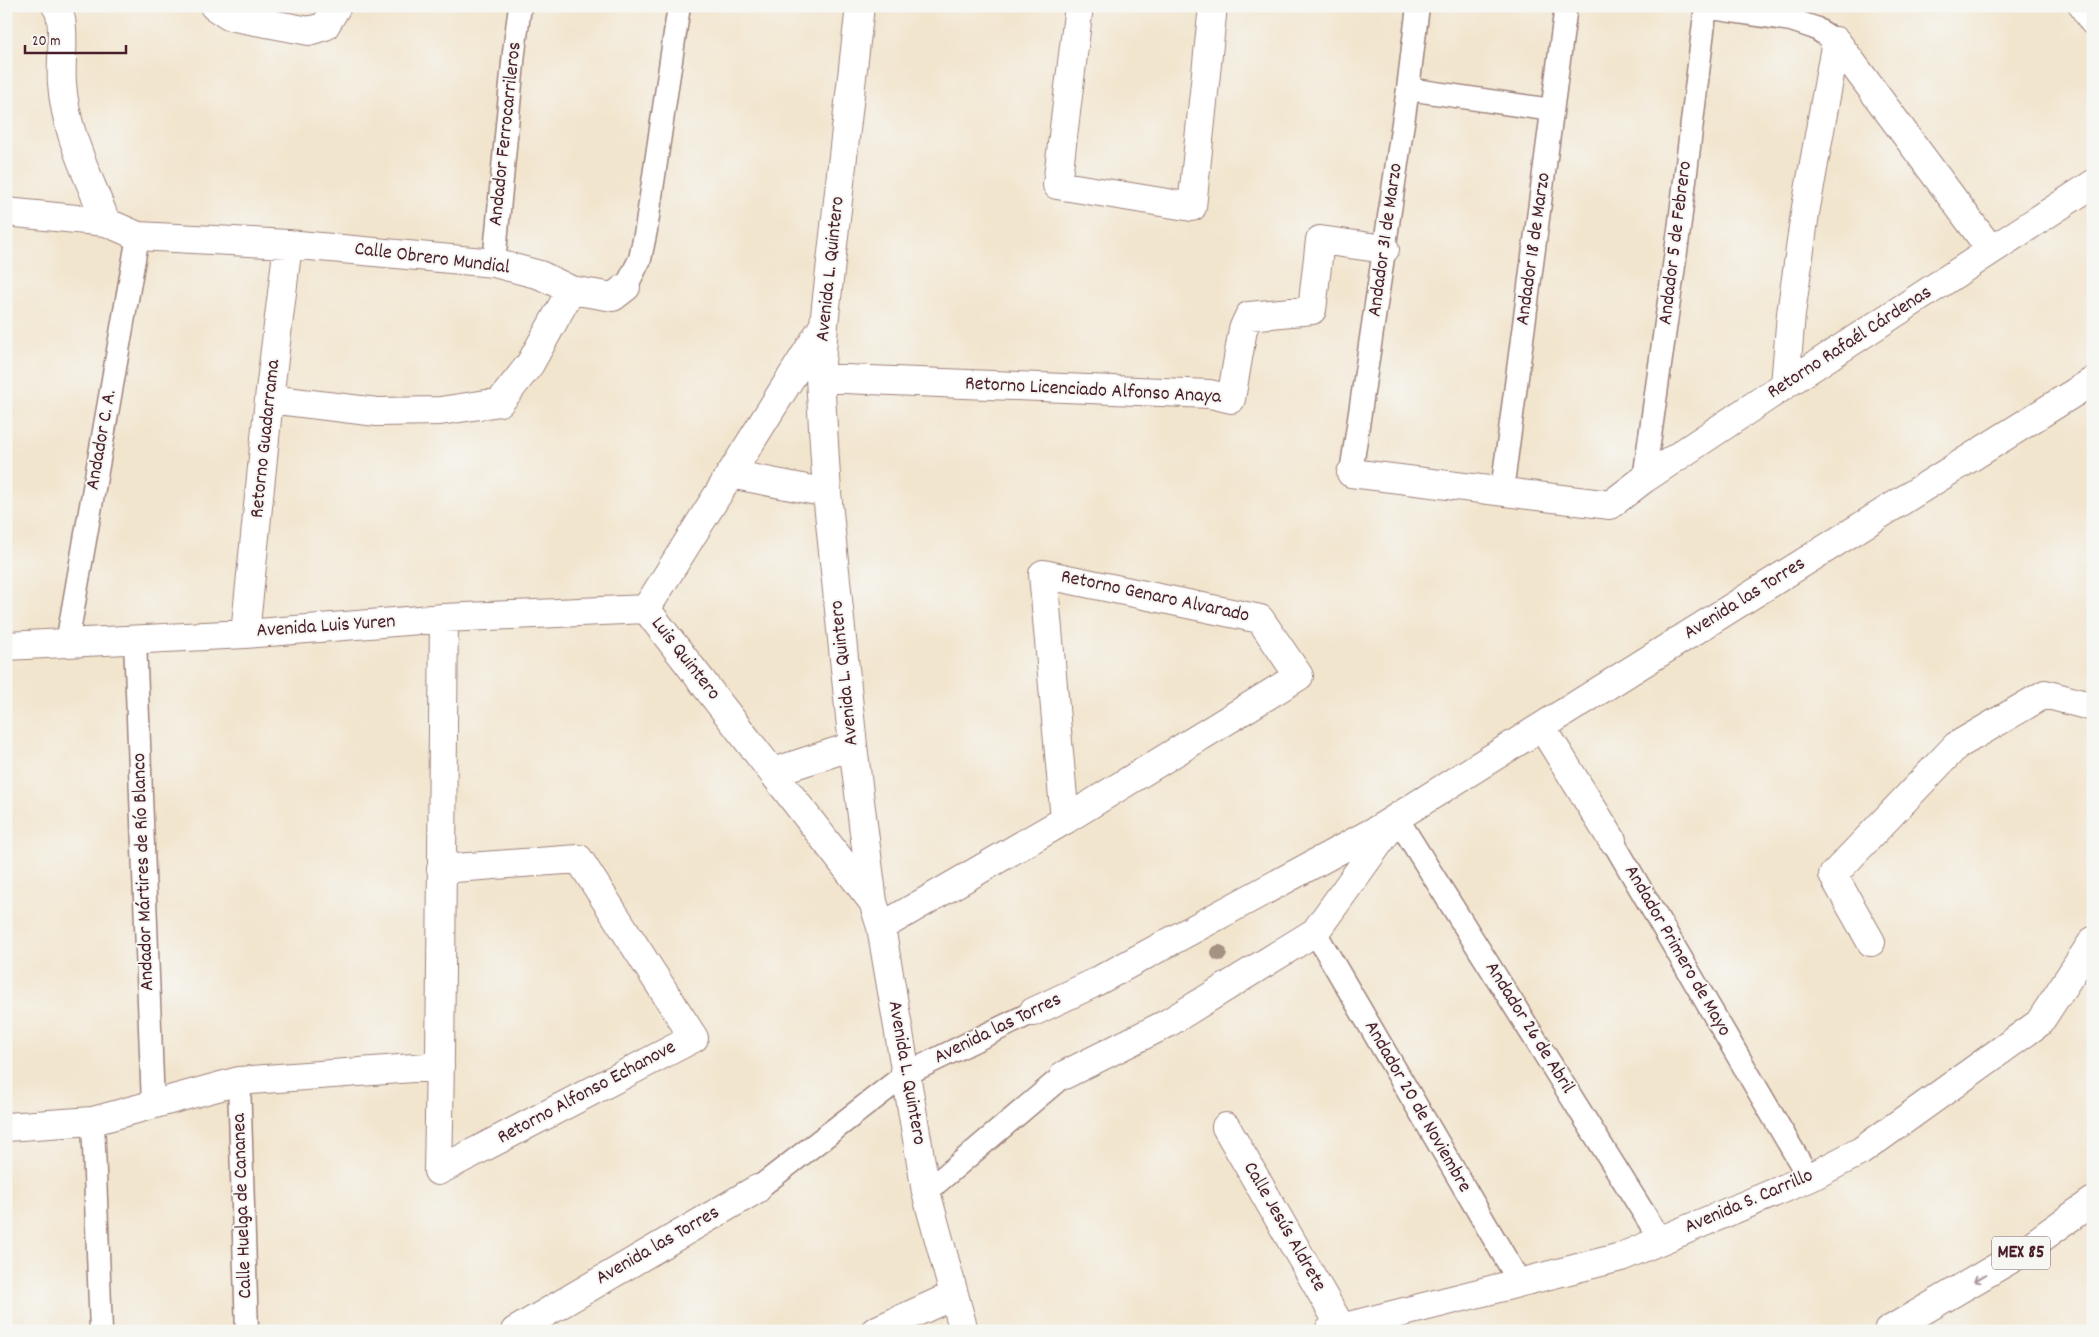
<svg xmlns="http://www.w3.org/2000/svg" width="2099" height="1337" font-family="Dekko,sans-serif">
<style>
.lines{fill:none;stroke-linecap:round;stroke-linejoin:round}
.pedestrian-casing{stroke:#9e827c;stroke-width:25}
.minor-casing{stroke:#9e827c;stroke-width:30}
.motorway-casing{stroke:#9e827c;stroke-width:30}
.pedestrian{stroke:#fff;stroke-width:22}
.minor{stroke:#fff;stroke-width:28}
.motorway{stroke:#fff;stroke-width:28}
.tree{fill:#a39181}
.oneway{stroke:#ae9aa0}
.labels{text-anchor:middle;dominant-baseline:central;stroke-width:4;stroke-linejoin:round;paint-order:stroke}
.shield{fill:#f6f6f2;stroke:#7e6067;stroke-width:1}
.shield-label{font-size:19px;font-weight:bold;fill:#4a1f2b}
.street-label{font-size:20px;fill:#4a1f2b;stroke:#f6f6f2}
</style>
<rect width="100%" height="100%" fill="#f6f6f2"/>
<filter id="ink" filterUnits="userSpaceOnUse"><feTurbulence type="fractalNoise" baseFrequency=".02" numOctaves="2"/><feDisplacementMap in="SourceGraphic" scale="10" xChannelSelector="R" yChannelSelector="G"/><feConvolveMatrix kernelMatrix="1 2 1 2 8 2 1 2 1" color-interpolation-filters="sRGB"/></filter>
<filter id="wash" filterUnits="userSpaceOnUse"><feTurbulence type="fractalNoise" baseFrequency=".0096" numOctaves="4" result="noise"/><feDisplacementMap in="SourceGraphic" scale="20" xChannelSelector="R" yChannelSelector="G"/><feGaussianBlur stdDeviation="1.12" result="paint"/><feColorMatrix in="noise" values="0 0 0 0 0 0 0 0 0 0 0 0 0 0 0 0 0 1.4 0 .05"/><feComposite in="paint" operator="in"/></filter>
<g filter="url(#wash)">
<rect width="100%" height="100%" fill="#f2e5ce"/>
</g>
<g filter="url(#ink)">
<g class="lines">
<defs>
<path id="pedestrian" d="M1705 7 1791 20 1815 28 1836 41
M1408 89 1552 110
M494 263 514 52 520 6
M626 287 640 259 646 230 679 6
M1351 473 1408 89 1418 6
M1644 479 1679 230 1706 6
M1502 491 1566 6
M135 640 153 1105
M67 643 138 236
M1397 818 1660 1239
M1612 840 1809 1178
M1315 932 1520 1283
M239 1081 247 1331
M93 1121 101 1331
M757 1189 906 1074 1033 1012
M926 1192 1064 1075"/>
<path id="minor" d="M56 6C67 20 60 64 62 83 65 132 89 177 106 222
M214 6 229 16 309 31 325 26 337 6
M860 6 824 324 820 378 827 493 853 746 873 902 881 927 926 1192 964 1331
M1079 6 1057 185 1192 207 1213 6
M2083 6 2093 21
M6 212 106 222 138 236 288 244 494 263 540 275 571 290 613 297 626 287
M822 328 646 609 873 902
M820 378 1210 394 1231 399 1243 329 1249 316 1312 310 1320 240 1385 249
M1785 385 1791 314 1805 213 1836 41 1991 250
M269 399 377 412 440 411 500 402 530 364 571 290
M1351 473 1610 505 1644 479 1785 385 2093 184
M730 474 827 493
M245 634 269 399 288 244
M6 646 245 634 444 618 646 609
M1542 727 1612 840
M773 772 853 746
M441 869 579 859 694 1038 438 1171C442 987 442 803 444 618
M881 927 1065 820 1299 676 1260 619 1043 574 1065 820
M1871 942 1833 875 1956 746 2045 694 2093 707
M1033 1012 1092 984 1380 828 2093 381
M1064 1075 1168 1023 1315 932 1392 825
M6 1127 93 1121 239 1081 440 1066
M1226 1127 1341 1327
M515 1331 757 1189
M875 1331 954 1295
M1329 1331 1621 1257 1809 1178 1861 1151 2039 1023 2093 941"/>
<path id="motorway" d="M1888 1331 2018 1255 2093 1201"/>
</defs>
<use href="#pedestrian" class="pedestrian-casing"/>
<use href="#minor" class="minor-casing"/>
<use href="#motorway" class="motorway-casing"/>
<use href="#pedestrian" class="pedestrian"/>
<use href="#minor" class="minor"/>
<use href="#motorway" class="motorway"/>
</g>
<circle class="tree" cx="1219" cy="953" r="8"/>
<defs><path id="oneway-shaft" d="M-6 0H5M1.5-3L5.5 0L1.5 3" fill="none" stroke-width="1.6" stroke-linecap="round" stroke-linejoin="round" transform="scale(1.25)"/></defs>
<use class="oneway" href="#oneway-shaft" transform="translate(1980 1278) rotate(149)"/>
</g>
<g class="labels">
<rect class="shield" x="1992" y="1236.5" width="58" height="33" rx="4"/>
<g class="shield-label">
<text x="2021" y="1253">MEX 85</text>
</g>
<g class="street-label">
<text transform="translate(506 134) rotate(-84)">Andador Ferrocarrileros</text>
<text transform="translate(1386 240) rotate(-82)">Andador 31 de Marzo</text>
<text transform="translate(1676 243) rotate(-83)">Andador 5 de Febrero</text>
<text transform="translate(1534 249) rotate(-82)">Andador 18 de Marzo</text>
<text transform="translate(432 259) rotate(7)">Calle Obrero Mundial</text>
<text transform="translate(831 269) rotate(-84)">Avenida L. Quintero</text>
<text transform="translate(1850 343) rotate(-33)">Retorno Rafaél Cárdenas</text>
<text transform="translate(1093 391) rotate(3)">Retorno Licenciado Alfonso Anaya</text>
<text transform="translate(266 439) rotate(-84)">Retorno Guadarrama</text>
<text transform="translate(102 440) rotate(-80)">Andador C. A.</text>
<text transform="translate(1155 597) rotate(12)">Retorno Genaro Alvarado</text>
<text transform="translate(1745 599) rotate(-32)">Avenida las Torres</text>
<text transform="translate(326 627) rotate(-4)">Avenida Luis Yuren</text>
<text transform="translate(685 659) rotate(52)">Luis Quintero</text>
<text transform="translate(845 673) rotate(-96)">Avenida L. Quintero</text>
<text transform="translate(144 872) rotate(-92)">Andador Mártires de Río Blanco</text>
<text transform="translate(1677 951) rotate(60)">Andador Primero de Mayo</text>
<text transform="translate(1529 1028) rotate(58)">Andador 26 de Abril</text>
<text transform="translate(998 1029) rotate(-26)">Avenida las Torres</text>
<text transform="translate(906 1073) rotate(80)">Avenida L. Quintero</text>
<text transform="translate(587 1093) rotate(-28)">Retorno Alfonso Echanove</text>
<text transform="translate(1417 1107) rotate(60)">Andador 20 de Noviembre</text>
<text transform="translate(1749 1202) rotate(-23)">Avenida S. Carrillo</text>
<text transform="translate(243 1206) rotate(-92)">Calle Huelga de Cananea</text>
<text transform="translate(1284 1227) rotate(60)">Calle Jesús Aldrete</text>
<text transform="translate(658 1246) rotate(-30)">Avenida las Torres</text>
</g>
</g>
<rect width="2099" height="1337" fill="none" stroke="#f6f6f2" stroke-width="25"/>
<path d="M25 45v8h101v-8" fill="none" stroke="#4a1f2b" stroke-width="2.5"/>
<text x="32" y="45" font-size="15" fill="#4a1f2b" stroke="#f6f6f2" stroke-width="4" paint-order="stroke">20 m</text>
</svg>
